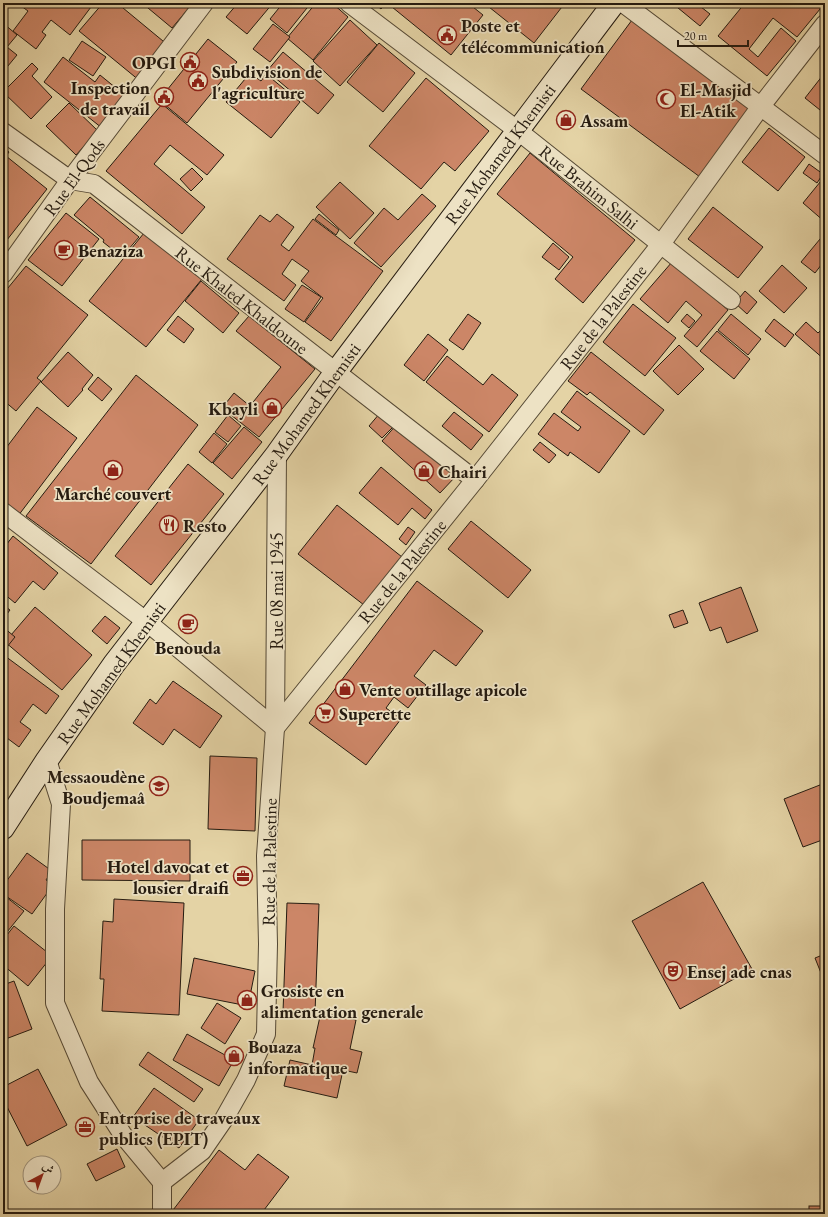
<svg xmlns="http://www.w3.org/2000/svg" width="828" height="1217" font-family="'EB Garamond',Amiri,serif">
	<rect width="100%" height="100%" fill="#e4d3a5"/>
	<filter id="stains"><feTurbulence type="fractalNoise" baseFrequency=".005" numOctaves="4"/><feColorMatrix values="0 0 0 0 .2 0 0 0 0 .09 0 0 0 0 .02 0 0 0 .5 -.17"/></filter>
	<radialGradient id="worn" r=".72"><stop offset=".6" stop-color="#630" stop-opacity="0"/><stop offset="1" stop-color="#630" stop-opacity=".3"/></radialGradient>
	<g fill="#cc8667" stroke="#251b10">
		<polygon points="17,3 94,3 70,35 51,20 42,32 46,35 36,49 13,31 28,11"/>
		<polygon points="103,3 117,3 169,46 140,81 79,31"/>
		<polygon points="142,3 193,3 172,28"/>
		<polygon points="238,3 237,3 273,3 247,34 226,17"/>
		<polygon points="283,3 311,3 287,33 270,19"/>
		<polygon points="316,3 332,3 348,17 313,60 287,38"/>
		<polygon points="374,3 386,3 381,9"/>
		<polygon points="395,3 468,3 483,15 451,55 392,7"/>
		<polygon points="484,3 565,3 534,43"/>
		<polygon points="672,3 696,3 710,14 700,26"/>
		<polygon points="745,3 825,3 797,37 773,18 749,49 758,57 781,28 796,41 767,76 718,36"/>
		<polygon points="350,20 377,45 340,86 313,61"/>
		<polygon points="632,20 751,108 700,177 581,89"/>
		<polygon points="3,23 17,35 7,47 17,55 3,72"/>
		<polygon points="273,24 290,37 270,62 253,49"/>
		<polygon points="208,39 237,62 187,123 159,100"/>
		<polygon points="82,41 106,57 93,76 69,60"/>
		<polygon points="379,43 415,73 383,112 347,82"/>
		<polygon points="283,52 334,95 318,114 267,71"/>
		<polygon points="63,57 95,82 100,75 127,97 102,128 44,82"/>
		<polygon points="32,63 38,69 32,76 52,97 31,119 3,92"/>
		<polygon points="250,73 261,81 266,74 300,102 271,138 226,102"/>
		<polygon points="823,75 825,77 825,114 805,98"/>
		<polygon points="426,78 489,131 455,171 444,162 421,189 369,146"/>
		<polygon points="69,103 98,131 76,155 46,126"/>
		<polygon points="162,104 224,155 207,175 170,145 154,164 205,207 182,234 106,171"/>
		<polygon points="769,128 805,157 778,191 742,162"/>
		<polygon points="3,148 9,152 6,156 47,189 3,245"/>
		<polygon points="530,153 635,240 583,303 555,279 573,257 497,194"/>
		<polygon points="809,164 823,174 817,183 803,173"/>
		<polygon points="192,168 203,179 191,191 180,179"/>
		<polygon points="825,176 825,222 803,203"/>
		<polygon points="340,182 374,213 350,239 316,207"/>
		<polygon points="422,194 436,206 381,267 354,243 384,208 398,220"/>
		<polygon points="90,197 139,237 122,257 103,242 104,240 74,215"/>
		<polygon points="713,207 763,247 738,278 688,239"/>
		<polygon points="66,213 99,239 62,286 28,260"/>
		<polygon points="277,214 294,227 281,245 289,251 313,219 383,271 331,341 305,322 323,298 301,281 309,271 292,259 282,274 296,285 284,301 227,259 260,215 270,222"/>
		<polygon points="319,214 339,230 336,235 315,219"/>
		<polygon points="144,233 202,279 146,347 89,301"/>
		<polygon points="825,233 825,260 815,273 801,262"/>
		<polygon points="553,243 569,257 559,270 542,257"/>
		<polygon points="672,262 728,310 697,347 684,336 702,315 686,301 668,323 640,299"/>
		<polygon points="782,265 807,288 784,313 759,291"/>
		<polygon points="26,266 88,315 37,378 41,381 16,411 3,400 3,294"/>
		<polygon points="201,281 239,313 223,333 185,301"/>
		<polygon points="302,285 321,297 304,322 285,309"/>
		<polygon points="745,291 757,302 747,314 735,303"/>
		<polygon points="633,304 676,338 645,376 603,342"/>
		<polygon points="468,314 481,323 463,350 449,340"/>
		<polygon points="687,314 695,321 689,328 681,321"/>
		<polygon points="731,314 761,339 748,355 718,330"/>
		<polygon points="178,316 194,329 184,343 167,330"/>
		<polygon points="249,316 315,369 259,437 222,408 234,393 250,406 281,367 236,331"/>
		<polygon points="774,319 794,335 785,347 765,331"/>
		<polygon points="806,322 818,333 825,326 825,360 795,334"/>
		<polygon points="717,331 750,359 734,379 700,351"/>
		<polygon points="428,334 448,350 424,381 404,365"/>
		<polygon points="679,345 704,369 678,395 653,371"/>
		<polygon points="68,352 93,375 82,389 83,390 68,407 41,382"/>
		<polygon points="591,352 664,410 644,435 590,392 587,395 568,381"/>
		<polygon points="447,356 483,385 492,374 518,395 489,432 426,382"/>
		<polygon points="136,375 198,425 91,564 26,516"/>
		<polygon points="98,377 112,389 102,401 88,389"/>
		<polygon points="577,391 630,431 599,473 570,452 568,456 538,434 554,413 578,431 581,427 561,412"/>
		<polygon points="37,407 77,438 18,516 3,505 3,452"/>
		<polygon points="454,412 483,435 471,450 442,426"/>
		<polygon points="380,413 394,426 382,438 369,426"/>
		<polygon points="228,415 241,426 228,442 215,432"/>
		<polygon points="398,423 456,476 440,493 382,441"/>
		<polygon points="244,427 262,442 232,479 213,463"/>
		<polygon points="214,433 227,444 212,463 199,452"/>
		<polygon points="540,442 556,455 549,463 533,450"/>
		<polygon points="188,464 224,494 151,585 115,556"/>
		<polygon points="381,467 432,510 425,519 412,508 398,525 359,493"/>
		<polygon points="337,505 402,557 364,605 298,554"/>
		<polygon points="471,521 531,570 508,598 448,549"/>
		<polygon points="408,527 415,532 406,545 399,539"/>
		<polygon points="13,536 58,573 44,590 33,581 15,603 3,593 3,549"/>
		<polygon points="417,581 483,631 456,666 434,650 414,676 426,685 408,708 394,697 386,708 401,719 366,765 309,723"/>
		<polygon points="741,587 758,631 727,643 721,627 710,631 699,603"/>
		<polygon points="3,605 10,610 3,619"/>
		<polygon points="35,607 92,655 62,690 5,642"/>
		<polygon points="683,610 688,623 674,628 669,615"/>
		<polygon points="105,616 120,628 107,644 92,631"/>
		<polygon points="3,627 15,637 3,652"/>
		<polygon points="5,656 59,696 46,714 33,704 20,722 31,730 19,747 3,735 3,659"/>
		<polygon points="173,681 222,716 200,748 174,729 163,745 133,723 150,699 156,704"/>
		<polygon points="210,756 257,758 255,831 208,829"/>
		<polygon points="825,783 825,839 803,847 784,799"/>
		<polygon points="82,840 190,840 190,881 82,880"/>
		<polygon points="27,853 52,871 46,880 53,885 32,914 3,894 3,886"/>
		<polygon points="703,882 752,969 680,1009 632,921"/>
		<polygon points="6,897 24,911 3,937 3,900"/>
		<polygon points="114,899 184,903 179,1015 102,1011 104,979 100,979 103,921 113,922"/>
		<polygon points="287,903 319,904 315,1013 283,1012"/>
		<polygon points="14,926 52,956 28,986 3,965 3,940"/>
		<polygon points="825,954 825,983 815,958"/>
		<polygon points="194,958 255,971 248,1006 187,994"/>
		<polygon points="14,981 32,1029 3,1040 3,985"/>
		<polygon points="217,1003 241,1018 225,1044 201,1028"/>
		<polygon points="321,1012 356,1020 350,1049 362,1052 357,1073 343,1070 337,1098 284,1086 290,1060 312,1065 315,1048 313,1048"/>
		<polygon points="187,1034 234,1060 219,1086 173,1060"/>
		<polygon points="148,1052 203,1089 194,1102 139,1065"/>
		<polygon points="38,1069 67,1125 27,1146 3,1099 3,1087"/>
		<polygon points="154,1088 199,1120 179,1148 133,1117"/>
		<polygon points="117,1149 125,1167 96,1181 87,1164"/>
		<polygon points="219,1150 245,1170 258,1154 289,1177 261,1214 170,1214"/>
		<rect x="809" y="1206" width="16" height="8"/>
	</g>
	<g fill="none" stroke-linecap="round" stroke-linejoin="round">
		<g stroke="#554935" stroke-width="20">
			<g id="street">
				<polyline points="349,3 517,130 731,300"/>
				<polyline points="623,3 825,155"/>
				<polyline points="3,132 70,180 94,184 475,480"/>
				<polyline points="3,274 70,180 204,3"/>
				<polyline points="3,512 147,622 275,728"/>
				<polyline points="275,728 475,480 661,244 761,106 825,24"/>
				<polyline points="47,760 61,804 55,909 55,1003 89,1082 123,1135 162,1182 162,1214"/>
				<polyline points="162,1182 202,1151 224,1119 246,1080 266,1034 268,944 266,856 275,728 277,454"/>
			</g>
		</g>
		<g stroke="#251b10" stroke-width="24">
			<polyline id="secondary" points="3,828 47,760 114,664 277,454 335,373 614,3"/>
		</g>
		<use href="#street" stroke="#ede2c4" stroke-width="18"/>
		<use href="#secondary" stroke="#ede2c4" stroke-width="22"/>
	</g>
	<defs>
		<g id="civic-ring" transform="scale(1)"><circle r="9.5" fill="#ede2c4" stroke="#8f2418" stroke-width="1.5"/><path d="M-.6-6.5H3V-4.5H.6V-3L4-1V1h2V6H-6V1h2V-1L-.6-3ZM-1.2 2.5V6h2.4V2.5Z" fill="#8f2418"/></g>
		<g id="mosque-ring" transform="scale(1)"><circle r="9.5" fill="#ede2c4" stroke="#8f2418" stroke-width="1.5"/><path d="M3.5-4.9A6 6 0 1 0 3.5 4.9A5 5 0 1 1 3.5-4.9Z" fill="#8f2418"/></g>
		<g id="shop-ring" transform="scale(1)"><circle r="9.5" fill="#ede2c4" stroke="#8f2418" stroke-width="1.5"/><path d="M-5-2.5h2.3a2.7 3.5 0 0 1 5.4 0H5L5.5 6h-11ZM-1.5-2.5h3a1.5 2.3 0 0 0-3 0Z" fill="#8f2418"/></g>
		<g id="cafe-ring" transform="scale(1)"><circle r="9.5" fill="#ede2c4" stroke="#8f2418" stroke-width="1.5"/><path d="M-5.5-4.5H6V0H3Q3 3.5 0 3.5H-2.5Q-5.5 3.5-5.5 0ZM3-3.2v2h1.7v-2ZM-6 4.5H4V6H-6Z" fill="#8f2418"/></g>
		<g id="restaurant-ring" transform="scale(1)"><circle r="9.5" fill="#ede2c4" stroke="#8f2418" stroke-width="1.5"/><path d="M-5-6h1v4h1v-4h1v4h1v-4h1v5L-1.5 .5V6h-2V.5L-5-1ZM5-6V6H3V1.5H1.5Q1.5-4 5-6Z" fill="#8f2418"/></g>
		<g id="supermarket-ring" transform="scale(1)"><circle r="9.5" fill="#ede2c4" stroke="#8f2418" stroke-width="1.5"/><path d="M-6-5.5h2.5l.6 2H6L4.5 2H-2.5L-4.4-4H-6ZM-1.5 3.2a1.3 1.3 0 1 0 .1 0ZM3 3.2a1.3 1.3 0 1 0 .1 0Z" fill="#8f2418"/></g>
		<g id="school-ring" transform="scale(1)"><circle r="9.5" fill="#ede2c4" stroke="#8f2418" stroke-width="1.5"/><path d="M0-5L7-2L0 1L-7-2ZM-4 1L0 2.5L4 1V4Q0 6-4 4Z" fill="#8f2418"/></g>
		<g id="office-ring" transform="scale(1)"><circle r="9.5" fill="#ede2c4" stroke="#8f2418" stroke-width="1.5"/><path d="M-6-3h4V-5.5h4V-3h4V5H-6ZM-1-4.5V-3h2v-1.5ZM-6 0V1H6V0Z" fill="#8f2418"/></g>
		<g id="theatre-ring" transform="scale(1)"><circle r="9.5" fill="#ede2c4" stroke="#8f2418" stroke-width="1.5"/><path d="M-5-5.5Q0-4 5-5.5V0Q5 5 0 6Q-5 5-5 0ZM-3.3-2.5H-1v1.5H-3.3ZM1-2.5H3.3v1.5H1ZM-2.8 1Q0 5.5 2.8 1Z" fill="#8f2418"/></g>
	</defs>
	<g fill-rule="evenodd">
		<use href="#civic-ring" x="447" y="35"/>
		<use href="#civic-ring" x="190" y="62"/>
		<use href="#civic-ring" x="198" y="81"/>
		<use href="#civic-ring" x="164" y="97"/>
		<use href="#mosque-ring" x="666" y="99"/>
		<use href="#shop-ring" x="566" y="120"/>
		<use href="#cafe-ring" x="64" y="250"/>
		<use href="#shop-ring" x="272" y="408"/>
		<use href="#shop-ring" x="113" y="470"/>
		<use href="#shop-ring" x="424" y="471"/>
		<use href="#restaurant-ring" x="169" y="525"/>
		<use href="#cafe-ring" x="188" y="624"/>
		<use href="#shop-ring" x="345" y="689"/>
		<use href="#supermarket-ring" x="325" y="713"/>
		<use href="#school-ring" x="159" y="786"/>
		<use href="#office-ring" x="243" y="876"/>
		<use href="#theatre-ring" x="673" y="971"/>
		<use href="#shop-ring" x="247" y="1000"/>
		<use href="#shop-ring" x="234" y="1056"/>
		<use href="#office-ring" x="85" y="1127"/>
	</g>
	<g text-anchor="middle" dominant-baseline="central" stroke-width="3.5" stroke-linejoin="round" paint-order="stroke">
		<g font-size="18" font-weight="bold" fill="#251b10" stroke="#ede2c4" text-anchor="start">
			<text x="461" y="25">Poste et<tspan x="461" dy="21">télécommunication</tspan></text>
			<text x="176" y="62" text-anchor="end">OPGI</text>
			<text x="212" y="71">Subdivision de<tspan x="212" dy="21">l'agriculture</tspan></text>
			<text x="150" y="87" text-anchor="end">Inspection<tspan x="150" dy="21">de travail</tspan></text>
			<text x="680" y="89">El-Masjid<tspan x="680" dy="21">El-Atik</tspan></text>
			<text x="580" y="120">Assam</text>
			<text x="78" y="250">Benaziza</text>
			<text x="258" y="408" text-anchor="end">Kbayli</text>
			<text x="438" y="471">Chairi</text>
			<text x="113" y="493" text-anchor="middle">Marché couvert</text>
			<text x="183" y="525">Resto</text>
			<text x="188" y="647" text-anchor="middle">Benouda</text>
			<text x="359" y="689">Vente outillage apicole</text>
			<text x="339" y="713">Superette</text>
			<text x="145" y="776" text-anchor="end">Messaoudène<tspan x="145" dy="21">Boudjemaâ</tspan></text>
			<text x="229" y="866" text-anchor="end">Hotel davocat et<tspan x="229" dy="21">lousier draifi</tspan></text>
			<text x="687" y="971">Ensej ade cnas</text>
			<text x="261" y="990">Grosiste en<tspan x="261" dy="21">alimentation generale</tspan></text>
			<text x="248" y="1046">Bouaza<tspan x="248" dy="21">informatique</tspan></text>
			<text x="99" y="1117">Entrprise de traveaux<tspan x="99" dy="21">publics (EPIT)</tspan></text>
		</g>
		<g font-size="18" fill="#251b10" stroke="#ede2c4">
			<text transform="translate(500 154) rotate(-53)">Rue Mohamed Khemisti</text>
			<text transform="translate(74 177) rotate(-54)">Rue El-Qods</text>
			<text transform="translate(589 187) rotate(39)">Rue Brahim Salhi</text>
			<text transform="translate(242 300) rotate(38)">Rue Khaled Khaldoune</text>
			<text transform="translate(603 317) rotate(-52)">Rue de la Palestine</text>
			<text transform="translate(306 414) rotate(-54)">Rue Mohamed Khemisti</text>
			<text transform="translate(402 571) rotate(-51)">Rue de la Palestine</text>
			<text transform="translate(276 591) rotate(-90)">Rue 08 mai 1945</text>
			<text transform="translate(111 673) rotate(-54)">Rue Mohamed Khemisti</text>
			<text transform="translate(269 862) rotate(-89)">Rue de la Palestine</text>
		</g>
	</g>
	<rect width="828" height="1217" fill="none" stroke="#e4d3a5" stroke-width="16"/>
	<rect x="4" y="4" width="820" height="1209" fill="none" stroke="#251b10" stroke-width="2"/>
	<rect x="8" y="8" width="812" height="1201" fill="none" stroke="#251b10"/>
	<g transform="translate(42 1175) rotate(41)"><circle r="19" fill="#ede2c4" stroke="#9d927c"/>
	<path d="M0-3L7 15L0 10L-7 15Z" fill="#8f2418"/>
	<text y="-6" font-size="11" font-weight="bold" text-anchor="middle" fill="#251b10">ش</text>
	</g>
	<path d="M678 40v6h70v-6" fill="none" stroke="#251b10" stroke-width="2"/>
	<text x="684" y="40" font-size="12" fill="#251b10" stroke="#ede2c4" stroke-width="3" paint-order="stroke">20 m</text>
	<rect width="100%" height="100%" filter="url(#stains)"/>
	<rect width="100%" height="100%" fill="url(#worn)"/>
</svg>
